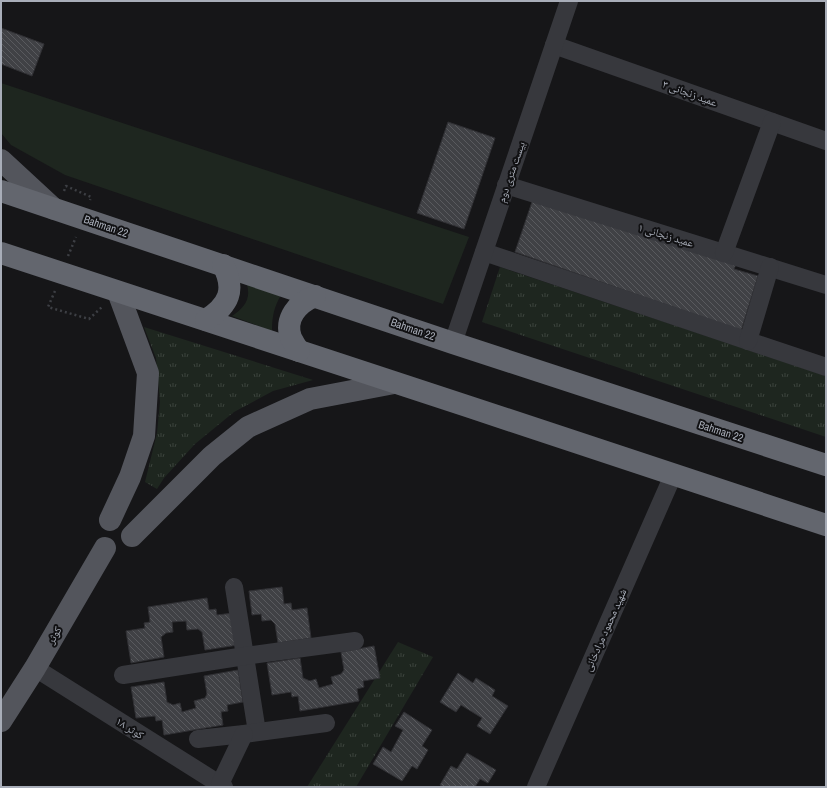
<svg xmlns="http://www.w3.org/2000/svg" width="827" height="788" font-family="'Archivo Narrow','Noto Naskh Arabic',sans-serif">
	<defs>
		<pattern id="park-tufts" width="24" height="20" patternUnits="userSpaceOnUse"><rect width="24" height="20" fill="#1e261f"/><path d="M3 7l-1-3M5 7V3M7 7l1-3M15 17l-1-3M17 17v-4M19 17l1-3" fill="none" stroke="#3c433d"/></pattern>
		<pattern id="building-back-hatch" width="6" height="6" patternUnits="userSpaceOnUse"><rect width="6" height="6" fill="#404145"/><path d="M-1 5l2 2M0 0l6 6M5-1l2 2" fill="none" stroke="#595a5e"/></pattern>
	</defs>
	<rect width="100%" height="100%" fill="#161618"/>
	<g fill="#1e261f">
		<polygon points="1,83 469,237 443,304 65,175 11,145 1,133"/>
		<path d="M246,282L281,295C274,307 272,317 272,331L232,316C245,307 252,298 246,282Z"/>
	</g>
	<g fill="url(#park-tufts)">
		<polygon points="500,267 826,376 826,437 482,322"/>
		<polygon points="144,327 313,380 273,391 234,412 195,444 164,478 157,489 145,482 157,433 160,402 156,358"/>
		<polygon points="398,642 433,657 356,787 307,787"/>
	</g>
	<g fill="url(#building-back-hatch)" stroke="#303034">
		<polygon points="1,28 44,44 32,76 1,64"/>
		<polygon points="448,122 495,138 464,229 417,213"/>
		<polygon points="533,199 737,262 734,269 758,276 741,331 515,252"/>
		<polygon points="282,587 284,604 291,603 292,610 307,608 311,638 278,643 275,624 271,620 262,621 261,614 252,615 249,591"/>
		<polygon points="207,598 209,610 216,609 217,615 233,613 238,645 205,650 202,632 198,629 187,630 186,621 172,622 173,632 166,633 161,637 164,657 131,663 126,631 145,628 144,623 150,622 148,607"/>
		<polygon points="374,646 380,678 363,681 364,687 357,689 359,701 300,711 298,696 292,697 291,692 272,695 267,663 300,658 303,678 310,681 316,679 319,688 333,684 331,677 341,674 344,670 341,652"/>
		<polygon points="238,670 243,702 227,705 228,711 221,712 223,725 164,735 162,720 156,721 155,716 136,718 131,687 164,682 167,702 173,705 180,703 182,712 196,708 194,701 205,698 207,694 204,676"/>
		<polygon points="458,673 473,683 476,678 495,690 492,696 508,706 490,734 477,726 482,718 461,705 456,712 440,702"/>
		<polygon points="404,712 432,730 422,746 428,750 417,769 412,766 402,781 373,764 383,747 391,752 403,730 395,726"/>
		<polygon points="467,753 496,770 488,783 480,779 475,787 443,787 440,785 451,766 457,769"/>
	</g>
	<g fill="none" stroke-linecap="round" stroke-linejoin="round">
		<g stroke="#3d3f44" stroke-width="2.5" stroke-dasharray="2 3" stroke-linecap="butt">
			<polyline points="64,191 66,186 91,197 90,200"/>
			<polyline points="68,256 76,237"/>
			<polyline points="55,291 48,307 89,319 102,307"/>
		</g>
		<g stroke="#37383d" stroke-width="18">
			<polyline points="554,45 826,141"/>
			<polyline points="506,185 826,285"/>
			<polyline points="484,252 826,367"/>
			<polyline points="724,253 772,122"/>
			<polyline points="748,341 770,267"/>
			<polyline points="453,343 569,1"/>
			<polyline points="234,587 257,732"/>
			<polyline points="35,668 224,787"/>
			<polyline points="123,675 245,656 355,641"/>
			<polyline points="198,739 244,734 326,723"/>
			<polyline points="220,784 244,734"/>
			<polyline points="536,787 674,473"/>
		</g>
		<g stroke="#53555c" stroke-width="22">
			<polyline points="1,160 54,209"/>
			<polyline points="110,520 130,477 144,436 148,373 118,292"/>
			<polyline points="132,536 212,456 248,427 310,399 394,383"/>
			<polyline points="1,721 35,668 105,548"/>
		</g>
		<g stroke="#63666e" stroke-width="22">
			<polyline points="1,191 453,343 826,465"/>
			<path d="M1,253C275,345 552,432 826,525"/>
			<path d="M206,320C229,305 236,290 223,265"/>
			<path d="M299,351C296,347 293,342 291,338C284,318 298,303 315,296"/>
		</g>
	</g>
	<g text-anchor="middle" dominant-baseline="central" stroke-width="4" stroke-linejoin="round" paint-order="stroke">
		<g font-size="11" fill="#a8adb8" stroke="#111113">
			<text transform="translate(690 93) rotate(20)">عمید زنجانی ۳</text>
			<text transform="translate(511 172) rotate(-71)">بیست متری دوم</text>
			<text transform="translate(106 226) rotate(19)">Bahman 22</text>
			<text transform="translate(666 235) rotate(17)">عمید زنجانی ۱</text>
			<text transform="translate(413 329) rotate(19)">Bahman 22</text>
			<text transform="translate(721 431) rotate(18)">Bahman 22</text>
			<text transform="translate(605 630) rotate(-66)">شهید محمود مرادخانی</text>
			<text transform="translate(54 635) rotate(-60)">کوثر</text>
			<text transform="translate(130 728) rotate(32)">کوثر ۱۸</text>
		</g>
	</g>
	<rect width="827" height="788" fill="none" stroke="#a8adb8" stroke-width="4"/>
</svg>
